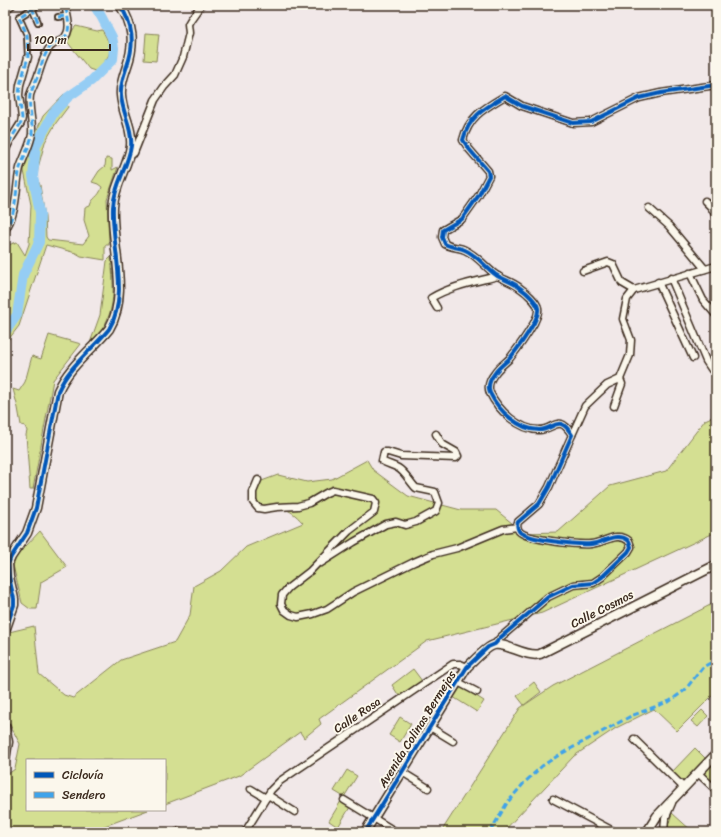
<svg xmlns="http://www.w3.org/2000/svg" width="721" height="837" font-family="Sriracha,sans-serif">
	<rect width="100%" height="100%" fill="#f1e8e8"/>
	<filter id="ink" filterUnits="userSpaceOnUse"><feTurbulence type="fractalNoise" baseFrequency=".025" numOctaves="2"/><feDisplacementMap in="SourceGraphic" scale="8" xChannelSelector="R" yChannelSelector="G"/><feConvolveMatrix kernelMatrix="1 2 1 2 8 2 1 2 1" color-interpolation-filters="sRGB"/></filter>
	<g filter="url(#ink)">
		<g fill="#d4df92" stroke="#888458">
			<path d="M76,26L97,31L102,30C115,51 111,56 95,71L89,69L65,39Z"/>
			<polygon points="146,33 159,34 156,61 144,60"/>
			<path d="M64,94L68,107L56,123L45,142L38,168L37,178L40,185L45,217L46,237L48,240L83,244L89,236L84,220L85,208L90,206C92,197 99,198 102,187L98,184L92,182L99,171L105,166L106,158L112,159V170L118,167L107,199L109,245H105V260L81,256L76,253L46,245L19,326L5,344V246L17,242L25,255L29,244L31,205L24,171L27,152L43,116Z"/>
			<path d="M111,257C113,283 117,304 103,328C100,334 94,338 90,343L100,315L107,261Z"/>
			<polygon points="49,335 81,344 53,380 33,489 30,489 26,435 27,431 25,426 21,425 18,408 13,389 19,391 25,382 32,356 41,359"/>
			<path d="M716,415V530L712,534L542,613L427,641L319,719L321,724L304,738L300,732L239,776L165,804V760H27V810H148L102,827L98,832H5V776L15,769L20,744L8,721L5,706V674L9,632L34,626L39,674L64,695L73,698L121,660L175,642L190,615L194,586L221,571L246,547L303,523C287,505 281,508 259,510L250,496L259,482L278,475L307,482L332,479L367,460L373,470L408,496L461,510H496L524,533L558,532L610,486L666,471L705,420Z"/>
			<polygon points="40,531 67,567 41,582 37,609 30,609 22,603 12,561"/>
			<polygon points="716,602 716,692 677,731 654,709 616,728 574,756 503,832 441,832 520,708 553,686"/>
			<polygon points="413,669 422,681 399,696 392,685"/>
			<polygon points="534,682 541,692 524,705 517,696"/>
			<polygon points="459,687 462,687 484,701 477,712 453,697"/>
			<polygon points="702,710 708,716 698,727 691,721"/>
			<polygon points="400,717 411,724 400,742 389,735"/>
			<polygon points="695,748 707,760 684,784 672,772"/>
			<polygon points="716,761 716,783 715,784 704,773"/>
			<polygon points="347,770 357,776 344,797 334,791"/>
			<polygon points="341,801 350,807 338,827 329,821"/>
			<polygon points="672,813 693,832 667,832 668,826"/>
		</g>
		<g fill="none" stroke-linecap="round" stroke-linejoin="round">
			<polyline stroke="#95cdf4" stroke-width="10" points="5,332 17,315 23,275 39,242 40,213 33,176 36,145 54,112 68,97 91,81 113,59 114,48 112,37 101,16 94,5"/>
			<g stroke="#3b2a1e" stroke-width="8">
				<g id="pedestrian">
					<polyline points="32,8 38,22"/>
					<polyline points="58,17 67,16"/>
					<polyline points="28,57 27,35 19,17 38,5"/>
				</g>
			</g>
			<g stroke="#3b2a1e" stroke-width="9">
				<g id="minor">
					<polyline points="5,10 12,5"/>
					<polyline points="5,151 12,137 21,123 22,118 19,95 20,85 28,57"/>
					<polyline points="129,155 134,153 155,100 164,87 175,75 183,57 189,33 188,24 191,19 201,5"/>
					<polyline points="705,201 711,207 716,216"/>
					<polyline points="649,208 669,226 705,269"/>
					<path d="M5,230C18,212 15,189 20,168C23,159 31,143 32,134C33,121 28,108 30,95C32,89 35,83 37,78C41,67 43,56 50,47C54,43 59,42 63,39C73,31 67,15 65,5"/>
					<polyline points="583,271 608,262 613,264 622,283 634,290"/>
					<polyline points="690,273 703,300 716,315"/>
					<polyline points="671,278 706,361 712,370"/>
					<polyline points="658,282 693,358"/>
					<path d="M437,308L431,298C451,286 475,282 498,276"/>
					<polyline points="614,406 622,384 620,379"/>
					<polyline points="572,435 585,406 607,385 620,379 630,355 631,340 623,319 627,299 634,290 716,266"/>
					<polyline points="258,480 253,492 253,502 258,508 264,509 277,507 298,506 309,503 326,493 333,490 373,499 376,503 374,512 349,531 310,571 288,588 282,595 281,604 284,610 291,615 298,617 313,614 327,609 353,592 414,562 433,554 457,548 503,529 517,527"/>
					<path d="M321,563L354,542L386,524L396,522L405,525L416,522L436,511L439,503L435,492L416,488C410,482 405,472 398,468C393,465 387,464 382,461L384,452H388L401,456L456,458L458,456L456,452L442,444L436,434"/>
					<path d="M495,644L501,637L548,597L573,585L593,583L602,577L628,552L631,547L629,541C617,531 604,543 591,544C579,545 526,540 519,531C517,528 517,524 518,522L539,504L549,487L572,435C559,413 554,430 539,430C519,430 498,410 490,393C487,386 491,378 495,373C499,367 505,363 510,358C519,347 527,335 534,323C536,318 539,314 538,308C537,302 526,292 520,288C513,282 504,280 496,275C485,267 478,256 465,250C459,247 452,248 445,244L442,237L443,230L462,219L479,195L489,176L488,171L469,149L463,140C469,116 485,108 505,96L522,106L573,123L591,122L639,98L661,93L716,85"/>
					<polyline points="458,682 477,692"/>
					<polyline points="430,727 453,741"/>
					<polyline points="634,739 684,788"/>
					<polyline points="402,772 428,788"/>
					<polyline points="698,773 716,790"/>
					<polyline points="251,789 266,798"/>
					<polyline points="268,795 295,812"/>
					<polyline points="553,799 615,832"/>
					<polyline points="344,800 393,830"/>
					<polyline points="178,832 179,831 181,832"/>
					<polyline points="245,832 271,790 280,781 453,664 460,664 467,667"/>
					<polyline points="664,832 665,819 672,803"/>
				</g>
			</g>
			<g stroke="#3b2a1e" stroke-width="11">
				<g id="tertiary">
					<path d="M5,631L14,605V599L9,577L8,564L11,557L27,533L36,508L58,391C70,365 91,351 109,329C130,294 111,246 113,207C114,185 128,167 131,146C133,128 122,113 121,95C120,85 124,75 127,66C135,43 133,25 120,5"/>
					<polyline points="5,726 8,742 5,759"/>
					<path d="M365,832L467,667C474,661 486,647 494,645C506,642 526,658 540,654L716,565"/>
					<polyline points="647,832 657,816 716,754"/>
				</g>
			</g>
			<use href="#pedestrian" stroke="#fbf7ec" stroke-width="4.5"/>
			<use href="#minor" stroke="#fbf7ec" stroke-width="6"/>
			<use href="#tertiary" stroke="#fbf7ec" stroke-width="8"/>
			<g stroke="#3fa3ea" stroke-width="3" stroke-dasharray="6 3" stroke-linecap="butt">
				<polyline points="32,8 38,22"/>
				<polyline points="58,17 67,16"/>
				<polyline points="5,151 12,137 21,123 22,118 19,95 20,85 28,57 27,35 19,17 38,5"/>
				<path d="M5,230C18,212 15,189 20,168C23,159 31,143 32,134C33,121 28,108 30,95C32,89 35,83 37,78C41,67 43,56 50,47C54,43 59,42 63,39C73,31 67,15 65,5"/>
				<polyline points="490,832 507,803 524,783 542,766 559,755 631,716 670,701 685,690 703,667 716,660"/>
			</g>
			<g stroke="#fbf7ec" stroke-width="6">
				<g id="cycleway">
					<path d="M5,631L14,605V599L9,577L8,564L11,557L27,533L36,508L58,391C70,365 91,351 109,329C130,294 111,246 113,207C114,185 128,167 131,146C133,128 122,113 121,95C120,85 124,75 127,66C135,43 133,25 120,5"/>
					<path d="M365,832L467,667L488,647L495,644L501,637L548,597L573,585L593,583L602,577L628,552L631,547L629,541C617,531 604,543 591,544C579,545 526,540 519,531C517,528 517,524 518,522L539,504L549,487L572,435C559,413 554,430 539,430C519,430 498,410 490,393C487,386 491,378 495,373C499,367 505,363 510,358C519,347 527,335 534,323C536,318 539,314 538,308C537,302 526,292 520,288C513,282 504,280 496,275C485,267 478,256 465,250C459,247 452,248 445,244L442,237L443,230L462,219L479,195L489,176L488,171L469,149L463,140C469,116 485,108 505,96L522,106L573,123L591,122L639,98L661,93L716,85"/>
				</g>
			</g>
			<use href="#cycleway" stroke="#0057b8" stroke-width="4"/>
		</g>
	</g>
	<g text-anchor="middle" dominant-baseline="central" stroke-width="4" stroke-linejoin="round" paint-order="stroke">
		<g font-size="12" fill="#3b2a1e" stroke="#fbf7ec">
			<text transform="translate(602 609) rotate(-27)">Calle Cosmos</text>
			<text transform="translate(357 715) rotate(-34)">Calle Rosa</text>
			<text transform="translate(417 729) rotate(-58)">Avenida Colinas Bermejas</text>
		</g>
	</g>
	<rect width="721" height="837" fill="none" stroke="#fbf7ec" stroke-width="20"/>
	<rect x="10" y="10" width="701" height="817" fill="none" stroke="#3b2a1e" stroke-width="1.5" filter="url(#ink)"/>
	<rect x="26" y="759" width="140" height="52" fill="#fbf7ec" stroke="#aea59a"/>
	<rect x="34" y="772" width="20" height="6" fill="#0057b8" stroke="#aea59a"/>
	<text x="62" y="779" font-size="12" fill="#3b2a1e">Ciclovía</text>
	<rect x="34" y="792" width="20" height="6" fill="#3fa3ea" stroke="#aea59a"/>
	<text x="62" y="799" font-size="12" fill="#3b2a1e">Sendero</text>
	<path d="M28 44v6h82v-6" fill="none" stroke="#3b2a1e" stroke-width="2"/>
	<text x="34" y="44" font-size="12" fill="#3b2a1e" stroke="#fbf7ec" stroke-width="3" paint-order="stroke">100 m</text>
</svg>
